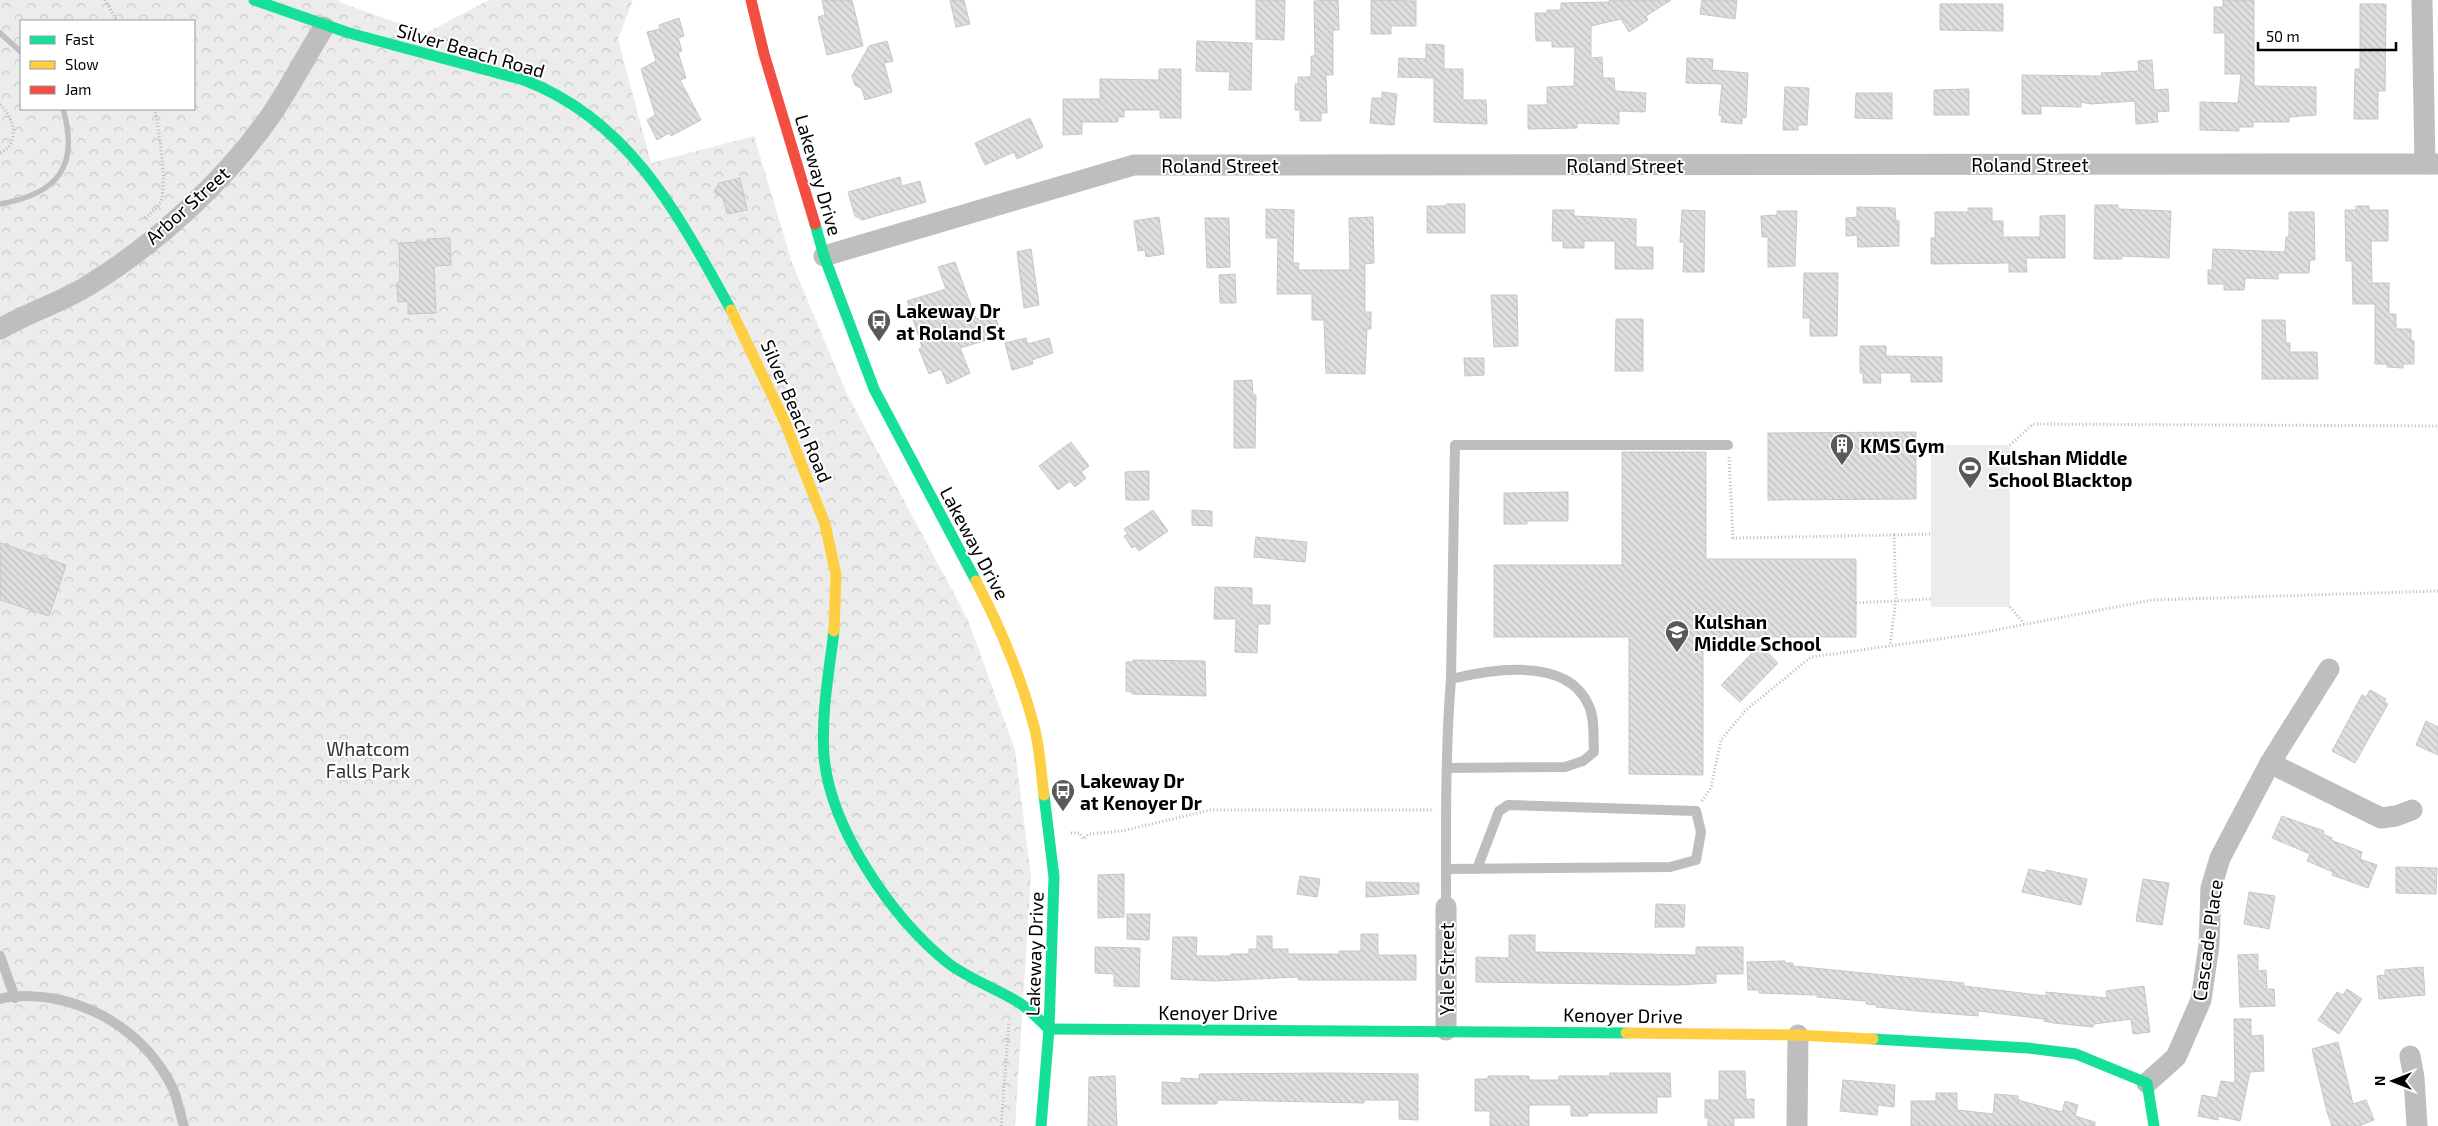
<svg xmlns="http://www.w3.org/2000/svg" width="2438" height="1126" font-family="'Exo 2',sans-serif">
	<defs>
		<pattern id="forest-crowns" width="20" height="18" patternUnits="userSpaceOnUse" patternTransform="scale(1.25)"><rect width="20" height="18" fill="#ececec"/><path d="M2 6a3 3 0 1 1 6 0M12 15a3 3 0 1 1 6 0" fill="none" stroke="#c9c9c9"/></pattern>
		<pattern id="building-back-hatch" width="6" height="6" patternUnits="userSpaceOnUse" patternTransform="scale(1.25)"><rect width="6" height="6" fill="#dfdfdf"/><path d="M-1 5l2 2M0 0l6 6M5-1l2 2" fill="none" stroke="#bebebe"/></pattern>
	</defs>
	<rect width="100%" height="100%" fill="#fff"/>
	<path fill="url(#forest-crowns)" fill-rule="evenodd" d="M0,0H339V2L426,33L489,0H633L618,39L651,163L754,136L792,263L846,392L968,620L1015,750L1031,877L1015,1126H0ZM21,21H194V109H21Z"/>
	<rect fill="#ececec" x="1931" y="445" width="79" height="162"/>
	<g fill="none" stroke-linecap="round" stroke-linejoin="round">
		<g stroke="#bfbfbf" stroke-width="5.5">
			<polyline points="0,33 21,52"/>
			<path d="M0,204C57,194 80,167 63,109"/>
		</g>
	</g>
	<g fill="url(#building-back-hatch)" stroke="#c7c7c7">
		<polygon points="822,0 852,0 863,46 827,55 818,17 825,15"/>
		<polygon points="950,0 964,0 970,24 956,27"/>
		<polygon points="1256,0 1285,0 1284,40 1256,39"/>
		<polygon points="1338,0 1339,30 1333,30 1333,75 1326,75 1327,113 1321,113 1321,121 1300,121 1300,110 1295,110 1295,84 1298,84 1298,77 1311,77 1311,56 1315,56 1314,1"/>
		<polygon points="1371,0 1416,1 1416,26 1391,26 1391,34 1371,34"/>
		<polygon points="1609,0 1671,0 1646,16 1648,20 1629,32 1621,19 1591,26 1591,58 1602,57 1603,78 1614,78 1615,91 1646,93 1645,112 1619,111 1619,124 1577,123 1577,128 1528,129 1528,105 1547,105 1547,87 1574,86 1575,47 1552,47 1552,41 1536,41 1535,13 1547,13 1547,10 1561,10 1561,3 1610,2"/>
		<polygon points="1702,0 1737,0 1735,19 1700,14"/>
		<polygon points="2223,0 2254,0 2254,86 2316,87 2316,115 2289,117 2289,122 2253,122 2253,127 2239,127 2239,131 2200,130 2200,102 2238,103 2241,74 2225,74 2225,33 2214,33 2214,7 2223,7"/>
		<polygon points="1940,4 2003,4 2003,31 1940,30"/>
		<polygon points="2360,4 2386,4 2385,91 2378,91 2378,119 2354,119 2355,69 2360,69"/>
		<polygon points="679,18 684,36 678,38 682,51 678,52 686,78 680,80 701,120 671,136 669,133 657,140 647,120 654,116 655,114 641,69 656,61 647,32 660,29 659,25"/>
		<polygon points="887,41 893,61 884,63 892,92 865,100 862,89 855,85 852,76 869,46"/>
		<polygon points="1197,41 1252,43 1251,90 1229,90 1230,72 1196,71"/>
		<polygon points="1426,44 1444,45 1444,69 1463,69 1463,100 1486,100 1487,124 1434,122 1434,78 1398,77 1399,58 1426,59"/>
		<polygon points="1687,58 1713,59 1712,70 1748,73 1746,118 1742,117 1742,124 1721,122 1722,116 1719,115 1722,84 1686,83"/>
		<polygon points="2152,60 2154,90 2168,89 2169,111 2157,112 2158,122 2136,124 2135,101 2091,104 2081,102 2081,107 2041,106 2041,114 2022,114 2022,75 2102,76 2101,73 2139,71 2138,61"/>
		<polygon points="1159,69 1181,69 1181,118 1160,118 1160,110 1124,110 1124,117 1118,117 1118,122 1082,122 1082,134 1063,135 1063,99 1100,99 1100,79 1159,80"/>
		<polygon points="1785,87 1809,88 1807,125 1798,125 1798,130 1783,130"/>
		<polygon points="1969,89 1969,115 1934,115 1934,90"/>
		<polygon points="1382,92 1397,94 1394,125 1370,123 1372,98 1382,98"/>
		<polygon points="1856,93 1892,93 1892,119 1855,118"/>
		<polygon points="1030,118 1043,147 1017,159 1014,152 985,165 975,143"/>
		<polygon points="900,177 902,186 920,181 926,202 862,220 855,216 848,192"/>
		<polygon points="740,178 747,210 727,214 723,198 714,192 719,183"/>
		<polygon points="1446,204 1465,204 1465,233 1427,233 1427,206 1446,206"/>
		<polygon points="2095,205 2118,205 2118,209 2171,211 2169,258 2122,256 2122,259 2094,259"/>
		<polygon points="2356,206 2369,206 2369,210 2388,210 2388,241 2371,241 2372,283 2389,283 2389,314 2396,314 2396,329 2411,329 2411,340 2414,341 2414,364 2403,364 2403,368 2387,367 2387,364 2375,364 2375,304 2353,304 2352,261 2346,261 2345,210 2356,210"/>
		<polygon points="1857,207 1895,208 1896,221 1899,221 1899,246 1858,247 1857,235 1846,236 1846,218 1857,217"/>
		<polygon points="1968,208 1992,208 1992,221 2003,221 2003,237 2040,237 2040,216 2065,215 2065,258 2026,258 2027,272 2009,272 2009,263 1931,264 1931,238 1935,238 1935,212 1968,212"/>
		<polygon points="1266,209 1294,210 1293,263 1299,263 1298,270 1350,270 1349,218 1373,217 1374,263 1365,264 1365,312 1371,312 1371,329 1367,329 1365,374 1326,373 1324,320 1312,320 1312,294 1277,294 1278,238 1266,238"/>
		<polygon points="1553,210 1574,210 1574,216 1636,219 1636,247 1653,247 1653,269 1615,269 1615,241 1584,241 1584,248 1563,248 1563,241 1552,241"/>
		<polygon points="1682,210 1705,211 1704,272 1683,272 1684,242 1680,242"/>
		<polygon points="1777,211 1797,211 1795,266 1768,267 1768,237 1762,237 1761,216 1777,215"/>
		<polygon points="2289,212 2314,212 2315,260 2310,260 2309,273 2278,273 2278,279 2245,278 2244,290 2224,290 2224,284 2208,284 2208,270 2212,270 2213,249 2285,252 2286,237 2289,237"/>
		<polygon points="1159,217 1164,254 1146,257 1145,250 1138,251 1134,221"/>
		<polygon points="1205,218 1229,218 1230,267 1207,268"/>
		<polygon points="450,238 451,265 434,266 436,313 408,314 408,301 398,302 397,283 400,282 399,243 427,242 427,239"/>
		<polygon points="1031,249 1039,305 1024,308 1017,252"/>
		<polygon points="955,262 976,319 995,314 1001,336 960,348 970,373 947,384 941,369 929,374 919,349 922,347 907,301 946,289 938,267"/>
		<polygon points="1804,273 1838,273 1837,336 1810,336 1810,318 1803,318"/>
		<polygon points="1235,274 1236,303 1220,303 1219,275"/>
		<polygon points="1491,295 1517,295 1518,346 1494,347"/>
		<polygon points="1616,319 1643,319 1643,371 1615,371"/>
		<polygon points="2262,320 2285,320 2286,343 2290,343 2290,352 2317,352 2318,379 2262,379"/>
		<polygon points="1026,338 1028,344 1049,338 1053,353 1032,360 1033,364 1012,370 1005,343"/>
		<polygon points="1860,346 1886,346 1886,356 1942,357 1942,382 1911,382 1911,373 1880,373 1881,383 1863,383 1863,373 1860,373"/>
		<polygon points="1464,358 1484,358 1484,375 1465,376"/>
		<polygon points="1252,380 1253,395 1256,395 1255,448 1234,448 1234,381"/>
		<polygon points="1916,432 1916,499 1768,500 1768,433"/>
		<polygon points="1071,442 1089,466 1081,472 1086,478 1075,487 1070,481 1058,490 1039,466"/>
		<polygon points="1622,452 1706,452 1706,559 1856,559 1856,637 1703,637 1703,775 1629,774 1629,637 1494,637 1494,565 1622,565"/>
		<polygon points="1149,471 1149,500 1126,500 1125,472"/>
		<polygon points="1568,492 1568,521 1527,521 1527,524 1504,524 1504,493"/>
		<polygon points="1153,510 1168,531 1139,551 1135,546 1132,548 1124,536 1128,534 1124,529"/>
		<polygon points="1192,510 1212,511 1212,526 1192,525"/>
		<polygon points="1256,537 1307,542 1305,562 1254,557"/>
		<polygon points="0,543 66,565 49,616 0,600"/>
		<polygon points="1215,587 1252,588 1252,605 1270,605 1270,624 1258,624 1257,653 1235,652 1236,619 1214,619"/>
		<polygon points="1760,645 1778,663 1740,702 1721,685"/>
		<polygon points="1133,660 1205,661 1206,696 1132,694 1132,692 1126,691 1126,662 1133,662"/>
		<polygon points="2370,690 2386,699 2384,702 2388,704 2355,763 2332,751 2362,695 2366,697"/>
		<polygon points="2426,721 2438,727 2438,755 2416,745"/>
		<polygon points="2282,816 2324,831 2323,834 2332,838 2331,840 2362,852 2360,859 2377,865 2368,888 2332,875 2333,872 2307,861 2310,854 2272,838"/>
		<polygon points="2396,867 2437,868 2436,894 2396,893"/>
		<polygon points="2029,869 2046,873 2046,870 2087,879 2081,905 2022,892"/>
		<polygon points="1124,874 1124,917 1098,918 1098,875"/>
		<polygon points="1300,876 1320,879 1317,897 1297,894"/>
		<polygon points="2143,879 2169,883 2162,925 2136,921"/>
		<polygon points="1366,882 1419,883 1419,894 1366,897"/>
		<polygon points="2249,892 2275,896 2269,929 2244,924"/>
		<polygon points="1656,904 1685,905 1684,927 1655,927"/>
		<polygon points="1127,914 1150,914 1149,940 1127,939"/>
		<polygon points="1361,934 1378,934 1378,955 1416,955 1416,980 1298,980 1298,977 1215,981 1171,979 1173,937 1197,937 1196,956 1231,956 1231,954 1249,954 1249,949 1257,949 1257,936 1272,936 1272,949 1288,949 1288,954 1339,954 1339,951 1361,951"/>
		<polygon points="1509,935 1535,935 1535,952 1696,955 1696,947 1743,947 1743,974 1716,974 1716,983 1675,985 1476,982 1476,957 1509,958"/>
		<polygon points="1095,947 1140,948 1139,987 1114,986 1114,974 1095,973"/>
		<polygon points="2258,954 2258,971 2266,970 2267,989 2274,989 2275,1006 2240,1007 2238,955"/>
		<polygon points="1785,961 1785,963 1793,963 1793,966 1964,983 1964,986 2046,996 2046,992 2107,998 2106,991 2144,986 2150,1032 2133,1034 2131,1019 2094,1024 2093,1027 2054,1023 2044,1021 2044,1019 1978,1011 1978,1016 1917,1011 1876,1007 1877,1005 1866,1004 1866,1001 1817,997 1817,995 1759,993 1759,990 1748,990 1747,962"/>
		<polygon points="2423,967 2425,995 2379,999 2377,976 2385,975 2385,970"/>
		<polygon points="2347,989 2362,999 2339,1034 2318,1020 2337,992 2343,995"/>
		<polygon points="2234,1019 2251,1019 2251,1036 2263,1035 2264,1071 2250,1072 2240,1121 2218,1116 2218,1120 2198,1116 2202,1095 2217,1098 2221,1081 2235,1083"/>
		<polygon points="2338,1042 2353,1104 2366,1100 2374,1120 2359,1126 2332,1126 2327,1112 2312,1049"/>
		<polygon points="1719,1071 1745,1071 1746,1099 1754,1099 1754,1118 1734,1118 1734,1126 1708,1126 1708,1118 1705,1118 1705,1100 1719,1100"/>
		<polygon points="1330,1073 1418,1074 1418,1120 1399,1119 1399,1100 1364,1100 1364,1103 1217,1100 1217,1104 1162,1104 1162,1082 1181,1083 1181,1078 1199,1079 1199,1074"/>
		<polygon points="1610,1073 1670,1073 1671,1097 1657,1097 1657,1113 1588,1113 1588,1116 1571,1116 1571,1105 1529,1105 1529,1126 1490,1126 1490,1111 1475,1111 1475,1079 1488,1079 1488,1076 1529,1076 1529,1080 1559,1080 1559,1076 1610,1076"/>
		<polygon points="1115,1076 1117,1126 1088,1126 1089,1077"/>
		<polygon points="1843,1080 1895,1085 1894,1107 1878,1105 1877,1115 1840,1111"/>
		<polygon points="1936,1093 1957,1093 1957,1110 1993,1114 1995,1094 2018,1096 2018,1100 2062,1112 2065,1101 2078,1105 2075,1116 2095,1122 2095,1126 1911,1126 1911,1101 1936,1101"/>
	</g>
	<g fill="none" stroke-linecap="round" stroke-linejoin="round">
		<g stroke="#b9b9b9" stroke-width="3" stroke-dasharray="1 2.5" stroke-linecap="butt">
			<polyline points="105,0 117,21"/>
			<path d="M0,105C14,116 21,144 0,153"/>
			<path d="M145,218C152,212 160,207 162,198C166,173 159,134 155,109"/>
			<polyline points="2010,445 2033,424 2438,426"/>
			<polyline points="1729,457 1733,538 1894,535 1896,599 1890,646"/>
			<polyline points="1894,535 1931,534"/>
			<polyline points="1856,603 1931,599"/>
			<polyline points="2010,607 2024,623"/>
			<polyline points="1702,801 1711,788 1721,740 1746,710 1811,657 1975,634 2152,600 2438,591"/>
			<polyline points="1071,833 1080,833 1083,839 1089,834 1122,831 1210,810 1434,810"/>
			<polyline points="1001,1126 1009,1022"/>
		</g>
		<g stroke="#bebebe" stroke-width="10">
			<polyline points="1451,679 1455,445 1728,445"/>
			<polyline points="1446,869 1670,867 1696,860 1701,832 1696,811 1508,805 1499,811 1477,869"/>
			<path d="M1446,907C1446,832 1445,754 1451,679C1493,669 1568,656 1589,706C1595,719 1593,738 1594,752L1583,761L1565,767L1448,768"/>
			<polyline points="0,956 15,998"/>
			<path d="M0,999C18,994 43,996 61,1000C110,1012 151,1043 173,1089C178,1101 180,1114 184,1126"/>
		</g>
		<g stroke="#bebebe" stroke-width="21">
			<polyline points="2422,0 2425,164"/>
			<polyline points="824,256 1134,165 2438,164"/>
			<path d="M0,329C28,312 61,303 89,285C156,244 226,180 271,115C290,87 306,56 324,27"/>
			<polyline points="2270,763 2381,818 2396,816 2412,810"/>
			<polyline points="1446,907 1446,1030"/>
			<polyline points="2410,1056 2414,1078 2417,1126"/>
			<polyline points="2147,1083 2176,1057 2201,1000 2209,945 2211,888 2220,858 2270,763 2329,669"/>
			<polyline points="1797,1126 1798,1035"/>
		</g>
		<g stroke="#16e098" stroke-width="11">
			<path d="M254,0L349,33L524,80C630,120 679,216 731,310"/>
			<polyline points="815,224 824,256 874,389 976,581"/>
			<path d="M834,631C829,672 821,714 824,756C830,828 892,918 948,963C969,979 995,988 1018,1002C1030,1009 1039,1020 1049,1029"/>
			<polyline points="1049,1029 1626,1033"/>
			<polyline points="1873,1039 2028,1048 2076,1054 2147,1083 2154,1126"/>
			<polyline points="1041,1126 1049,1029 1054,877 1044,795"/>
		</g>
		<g stroke="#ffcf43" stroke-width="11">
			<polyline points="731,310 784,420 825,524 836,575 834,631"/>
			<path d="M976,581C1000,627 1022,679 1035,730C1040,751 1041,774 1044,795"/>
			<polyline points="1626,1033 1798,1035 1873,1039"/>
		</g>
		<polyline stroke="#f24e42" stroke-width="11" points="751,0 764,54 815,224"/>
	</g>
	<defs>
		<g id="bus-pin" transform="scale(1.25)"><path d="M0 17L-7.5 6A9.5 9.5 0 1 1 7.5 6Z" fill="#595959" stroke="#fff"/><path d="M-5-6H5V4H4V6H2V4H-2V6H-4V4H-5ZM-3.5-4V0h7V-4ZM-3.5 1.2v1.5H-2V1.2ZM2 1.2v1.5H3.5V1.2Z" fill="#fff"/></g>
		<g id="building-pin" transform="scale(1.25)"><path d="M0 17L-7.5 6A9.5 9.5 0 1 1 7.5 6Z" fill="#595959" stroke="#fff"/><path d="M-4-6H4V6H1V3H-1V6H-4ZM-2.5-4.3h1.7v1.8h-1.7ZM.8-4.3h1.7v1.8H.8ZM-2.5-1h1.7V.8h-1.7ZM.8-1h1.7V.8H.8Z" fill="#fff"/></g>
		<g id="stadium-pin" transform="scale(1.25)"><path d="M0 17L-7.5 6A9.5 9.5 0 1 1 7.5 6Z" fill="#595959" stroke="#fff"/><path d="M0-5a6.5 5 0 1 0 0 10a6.5 5 0 1 0 0-10ZM-3.5-1.8h7v3.6h-7Z" fill="#fff"/></g>
		<g id="school-pin" transform="scale(1.25)"><path d="M0 17L-7.5 6A9.5 9.5 0 1 1 7.5 6Z" fill="#595959" stroke="#fff"/><path d="M0-5L7-2L0 1L-7-2ZM-4 1L0 2.5L4 1V4Q0 6-4 4Z" fill="#fff"/></g>
	</defs>
	<g fill-rule="evenodd">
		<use href="#bus-pin" x="879" y="321"/>
		<use href="#building-pin" x="1842" y="445"/>
		<use href="#stadium-pin" x="1970" y="468"/>
		<use href="#school-pin" x="1677" y="632"/>
		<use href="#bus-pin" x="1063" y="791"/>
	</g>
	<g text-anchor="middle" dominant-baseline="central" stroke-width="4" stroke-linejoin="round" paint-order="stroke">
		<g font-size="19" fill="#000" stroke="#fff">
			<text transform="translate(471 50) rotate(16)">Silver Beach Road</text>
			<text x="2030" y="164">Roland Street</text>
			<text x="1220" y="165">Roland Street</text>
			<text x="1625" y="165">Roland Street</text>
			<text transform="translate(819 175) rotate(74)">Lakeway Drive</text>
			<text transform="translate(187 205) rotate(-42)">Arbor Street</text>
			<text transform="translate(797 411) rotate(67)">Silver Beach Road</text>
			<text transform="translate(975 543) rotate(62)">Lakeway Drive</text>
			<text transform="translate(2207 940) rotate(-82)">Cascade Place</text>
			<text transform="translate(1034 954) rotate(-88)">Lakeway Drive</text>
			<text transform="translate(1446 969) rotate(-90)">Yale Street</text>
			<text x="1218" y="1012">Kenoyer Drive</text>
			<text transform="translate(1623 1015) rotate(1)">Kenoyer Drive</text>
		</g>
		<g font-size="19" font-weight="bold" fill="#000" stroke="#fff" text-anchor="start">
			<text x="896" y="310">Lakeway Dr<tspan x="896" dy="22">at Roland St</tspan></text>
			<text x="1860" y="445">KMS Gym</text>
			<text x="1988" y="457">Kulshan Middle<tspan x="1988" dy="22">School Blacktop</tspan></text>
			<text x="1694" y="621">Kulshan<tspan x="1694" dy="22">Middle School</tspan></text>
			<text x="1080" y="780">Lakeway Dr<tspan x="1080" dy="22">at Kenoyer Dr</tspan></text>
		</g>
		<g font-size="19" fill="#333" stroke="#fff">
			<text x="368" y="748">Whatcom<tspan x="368" dy="22">Falls Park</tspan></text>
		</g>
	</g>
	<rect x="20" y="20" width="175" height="90" fill="#ffffff" stroke="#999999"/>
	<rect x="30" y="36" width="25" height="8" fill="#16e098" stroke="#999999"/>
	<text x="65" y="45" font-size="15" fill="#000000">Fast</text>
	<rect x="30" y="61" width="25" height="8" fill="#ffcf43" stroke="#999999"/>
	<text x="65" y="70" font-size="15" fill="#000000">Slow</text>
	<rect x="30" y="86" width="25" height="8" fill="#f24e42" stroke="#999999"/>
	<text x="65" y="95" font-size="15" fill="#000000">Jam</text>
	<g transform="translate(2393 1081) rotate(270)" stroke="#ffffff" stroke-width="4" paint-order="stroke">
	<path d="M0-4L9 19L0 12L-9 19Z" fill="#000000"/>
	<text y="-8" font-size="14" font-weight="bold" text-anchor="middle" fill="#000000">N</text>
	</g>
	<path d="M2258 42v8h138v-8" fill="none" stroke="#000000" stroke-width="2.5"/>
	<text x="2266" y="42" font-size="15" fill="#000000" stroke="#ffffff" stroke-width="4" paint-order="stroke">50 m</text>
</svg>
